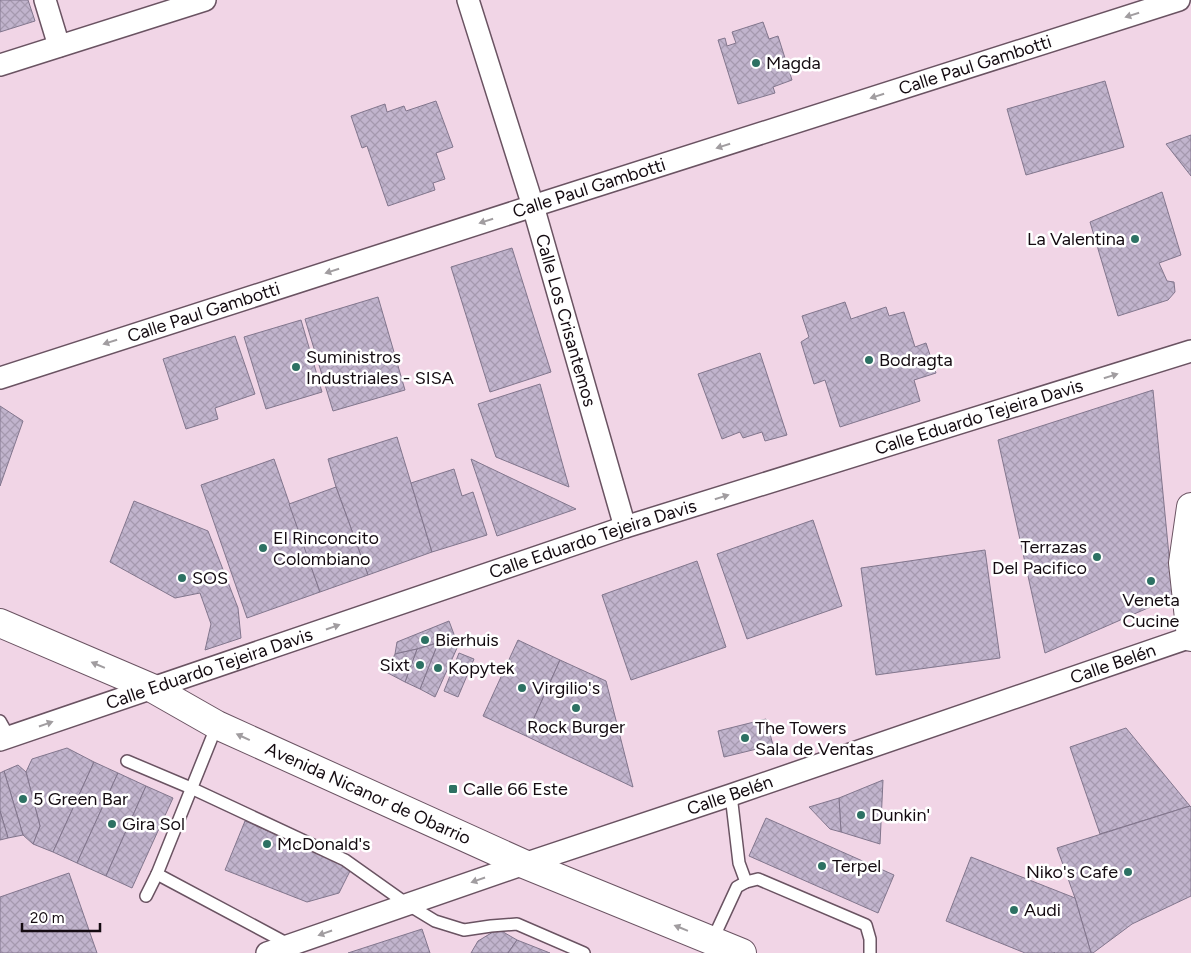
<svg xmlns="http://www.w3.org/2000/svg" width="1191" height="953" font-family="Figtree,sans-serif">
	<defs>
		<pattern id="building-cross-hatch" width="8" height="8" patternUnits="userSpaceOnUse" patternTransform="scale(1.25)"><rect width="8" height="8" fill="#c1b4cd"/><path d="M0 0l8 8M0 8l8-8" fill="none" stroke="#a599af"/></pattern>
	</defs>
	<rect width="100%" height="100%" fill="#f1d5e6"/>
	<g fill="url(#building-cross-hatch)" stroke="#82768d">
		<polygon points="0,0 28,0 35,21 0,32"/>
		<polygon points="763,22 769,39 778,36 792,80 773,87 775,93 738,104 718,40 725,38 727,46 736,43 732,32"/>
		<polygon points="1105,81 1124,147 1026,175 1007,109"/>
		<polygon points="436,101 453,147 436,153 445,179 433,183 435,190 388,206 367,146 362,148 351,116 385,104 387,112 404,106 406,111"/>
		<polygon points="1191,135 1191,176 1166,144"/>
		<polygon points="1162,192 1181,255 1159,263 1167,281 1174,282 1175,292 1168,300 1118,316 1090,222"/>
		<polygon points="512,248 551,372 490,392 451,267"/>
		<polygon points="378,297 405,390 333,411 305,319"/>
		<polygon points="845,302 851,319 886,307 889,316 904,312 915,347 926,343 936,373 914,380 920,401 840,427 825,380 814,384 801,342 809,337 802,316"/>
		<polygon points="301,320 322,392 266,409 244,337"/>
		<polygon points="235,336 255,394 215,408 218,419 186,429 163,359"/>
		<polygon points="760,353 787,435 765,441 762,432 743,438 740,432 722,439 698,374"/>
		<polygon points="540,384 569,487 496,457 478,404"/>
		<polygon points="1153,390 1173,597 1045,653 998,440"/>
		<polygon points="0,406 23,421 0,486"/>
		<polygon points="397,437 432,552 368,575 336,487 328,459"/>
		<polygon points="274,459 320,592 247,618 201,485"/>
		<polygon points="471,459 576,509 497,536"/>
		<polygon points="454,469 462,496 473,492 487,535 432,552 411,483"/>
		<polygon points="336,487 368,575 320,592 289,504"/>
		<polygon points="134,501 208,531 238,608 241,638 205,650 211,624 200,593 175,598 110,562"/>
		<polygon points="813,520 842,606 747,639 717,554"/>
		<polygon points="985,550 1000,658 876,675 861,568"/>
		<polygon points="697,561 726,647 631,680 602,595"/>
		<polygon points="449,621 455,637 417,649 395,654 397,642"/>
		<polygon points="455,637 457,648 435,697 420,689 438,643"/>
		<polygon points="518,640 560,660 526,736 483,716"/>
		<polygon points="438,643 420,689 405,682 417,649"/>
		<polygon points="417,649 405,682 386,672 395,654"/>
		<polygon points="459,653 474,659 458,697 444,691"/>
		<polygon points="560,660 606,681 633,787 526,736"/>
		<polygon points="766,719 773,745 724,757 718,731"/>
		<polygon points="1126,728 1190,806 1100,834 1070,747"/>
		<polygon points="67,748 94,762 53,852 33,844 40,826 26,772 32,759"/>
		<polygon points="94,762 118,773 77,863 53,852"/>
		<polygon points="18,765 26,772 40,826 33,844 23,835 4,771"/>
		<polygon points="4,771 23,835 8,838 0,811 0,773"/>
		<polygon points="118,773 146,786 106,876 77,863"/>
		<polygon points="883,780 880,844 841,832 839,798"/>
		<polygon points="146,786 173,798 132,888 106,876"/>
		<polygon points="839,798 841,832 830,829 809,807"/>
		<polygon points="1190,806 1191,807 1191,896 1132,924 1093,953 1091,953 1075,898 1057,848"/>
		<polygon points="0,811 8,838 0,840"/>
		<polygon points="766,818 894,875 878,913 749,856"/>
		<polygon points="245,821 352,867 339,893 307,902 225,870"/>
		<polygon points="971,857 1075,898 1091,953 1055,953 1054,952 1054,953 1025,953 946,921"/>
		<polygon points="69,873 97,953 0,953 0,897"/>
		<polygon points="422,929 430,953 348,953"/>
		<polygon points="498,929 517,940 508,953 471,953 478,941"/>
		<polygon points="517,940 550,953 508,953"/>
	</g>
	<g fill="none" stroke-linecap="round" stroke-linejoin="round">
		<g stroke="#6a5362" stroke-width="14">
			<g id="lane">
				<polyline points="0,721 9,737"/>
				<polyline points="127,761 191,788 345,860 407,904 435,921 464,930 491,926 517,924 584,953"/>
				<polyline points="731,795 739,863 746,882"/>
				<polyline points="157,874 290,945"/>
				<polyline points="146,896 157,874 217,725"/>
				<polyline points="712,941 737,887 746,882 758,879 866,925 870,939 870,953"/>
			</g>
		</g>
		<g stroke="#6a5362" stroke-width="24">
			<g id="street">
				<polyline points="45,0 59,46"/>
				<path id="s1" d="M468,0L533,206L625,527"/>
				<polyline points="0,65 205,0"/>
				<path id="s2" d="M0,378L533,206L1179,0"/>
				<path id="s3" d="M0,740L625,527L1191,351"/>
				<path id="s4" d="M267,953L524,864L731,795L1191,637"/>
			</g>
		</g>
		<g stroke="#6a5362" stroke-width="30">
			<g id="secondary">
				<path id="s5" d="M0,623L152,688L217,725L524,864L742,953"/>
			</g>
		</g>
		<g stroke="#6a5362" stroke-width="30">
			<polyline id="primary" points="1191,507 1183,563 1191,637"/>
		</g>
		<use href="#lane" stroke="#fff" stroke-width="11"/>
		<use href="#street" stroke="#fff" stroke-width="21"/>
		<use href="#secondary" stroke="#fff" stroke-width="28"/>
		<use href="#primary" stroke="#fff" stroke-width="28"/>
	</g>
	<defs><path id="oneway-solid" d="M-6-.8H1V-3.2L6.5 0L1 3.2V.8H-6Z" transform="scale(1.25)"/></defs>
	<g fill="#a19da0">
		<use href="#oneway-solid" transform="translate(1132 15) rotate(162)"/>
		<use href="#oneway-solid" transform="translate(877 96) rotate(162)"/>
		<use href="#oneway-solid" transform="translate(723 146) rotate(162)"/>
		<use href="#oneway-solid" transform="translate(486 221) rotate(162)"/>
		<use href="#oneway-solid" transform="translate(332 271) rotate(162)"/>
		<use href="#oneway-solid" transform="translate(110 342) rotate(162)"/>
		<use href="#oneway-solid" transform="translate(1111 376) rotate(-17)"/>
		<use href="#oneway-solid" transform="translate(722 497) rotate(-17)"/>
		<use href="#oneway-solid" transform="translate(333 627) rotate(-19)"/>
		<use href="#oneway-solid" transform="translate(98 665) rotate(-157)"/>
		<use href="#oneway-solid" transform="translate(46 724) rotate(-19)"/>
		<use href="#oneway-solid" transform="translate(243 737) rotate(-155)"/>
		<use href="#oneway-solid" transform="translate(478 880) rotate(161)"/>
		<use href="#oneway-solid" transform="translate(681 928) rotate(-158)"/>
		<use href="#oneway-solid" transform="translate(325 933) rotate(161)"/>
	</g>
	<g fill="#2d7163" stroke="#fff" stroke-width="2">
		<circle cx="756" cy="63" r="5"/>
		<circle cx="1135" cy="239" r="5"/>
		<circle cx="869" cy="360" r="5"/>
		<circle cx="296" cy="367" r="5"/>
		<circle cx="263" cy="548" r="5"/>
		<circle cx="1097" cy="557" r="5"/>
		<circle cx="182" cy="578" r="5"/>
		<circle cx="1151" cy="581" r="5"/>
		<circle cx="425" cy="640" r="5"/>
		<circle cx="420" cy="665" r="5"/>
		<circle cx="438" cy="668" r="5"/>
		<circle cx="522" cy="688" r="5"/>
		<circle cx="576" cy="708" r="5"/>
		<circle cx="745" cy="738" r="5"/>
		<rect x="448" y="784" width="10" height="10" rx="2.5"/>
		<circle cx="23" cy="799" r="5"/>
		<circle cx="861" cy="815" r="5"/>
		<circle cx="112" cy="824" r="5"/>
		<circle cx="267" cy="844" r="5"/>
		<circle cx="822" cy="866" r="5"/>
		<circle cx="1128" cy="872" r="5"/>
		<circle cx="1014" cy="910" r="5"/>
	</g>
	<g text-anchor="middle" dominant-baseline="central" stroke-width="5" stroke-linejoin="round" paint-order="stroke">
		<g font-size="18" fill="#140b11" stroke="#fff" text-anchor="start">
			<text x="766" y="63">Magda</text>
			<text x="1125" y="239" text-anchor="end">La Valentina</text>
			<text x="306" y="357">Suministros<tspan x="306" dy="21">Industriales - SISA</tspan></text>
			<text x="879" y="360">Bodragta</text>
			<text x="273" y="538">El Rinconcito<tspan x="273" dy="21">Colombiano</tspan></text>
			<text x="1087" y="547" text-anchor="end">Terrazas<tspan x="1087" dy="21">Del Pacifico</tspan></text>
			<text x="192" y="578">SOS</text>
			<text x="1151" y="600" text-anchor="middle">Veneta<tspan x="1151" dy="21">Cucine</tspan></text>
			<text x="435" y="640">Bierhuis</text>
			<text x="410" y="665" text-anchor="end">Sixt</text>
			<text x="448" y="668">Kopytek</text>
			<text x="532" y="688">Virgilio's</text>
			<text x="576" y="727" text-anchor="middle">Rock Burger</text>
			<text x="755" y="728">The Towers<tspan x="755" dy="21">Sala de Ventas</tspan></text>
			<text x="463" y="789">Calle 66 Este</text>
			<text x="33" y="799">5 Green Bar</text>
			<text x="871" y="815">Dunkin'</text>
			<text x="122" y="824">Gira Sol</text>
			<text x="277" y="844">McDonald's</text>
			<text x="832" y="866">Terpel</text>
			<text x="1118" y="872" text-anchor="end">Niko's Cafe</text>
			<text x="1024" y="910">Audi</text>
		</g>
		<g font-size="18" fill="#140b11" stroke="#fff">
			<text stroke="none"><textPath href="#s2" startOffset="1024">Calle Paul Gambotti</textPath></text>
			<text stroke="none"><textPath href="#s2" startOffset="619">Calle Paul Gambotti</textPath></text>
			<text stroke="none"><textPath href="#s2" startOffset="214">Calle Paul Gambotti</textPath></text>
			<text stroke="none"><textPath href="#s1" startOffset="335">Calle Los Crisantemos</textPath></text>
			<text stroke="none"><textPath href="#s3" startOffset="1031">Calle Eduardo Tejeira Davis</textPath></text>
			<text stroke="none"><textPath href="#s3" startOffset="626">Calle Eduardo Tejeira Davis</textPath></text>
			<text stroke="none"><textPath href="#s4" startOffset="894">Calle Belén</textPath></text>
			<text stroke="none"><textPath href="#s3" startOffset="221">Calle Eduardo Tejeira Davis</textPath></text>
			<text stroke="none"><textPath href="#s5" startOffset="406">Avenida Nicanor de Obarrio</textPath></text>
			<text stroke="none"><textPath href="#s4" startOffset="489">Calle Belén</textPath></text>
		</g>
	</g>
	<path d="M22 923v8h78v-8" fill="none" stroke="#140b11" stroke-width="2.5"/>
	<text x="30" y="923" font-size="15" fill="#140b11" stroke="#ffffff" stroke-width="4" paint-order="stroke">20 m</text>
</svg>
